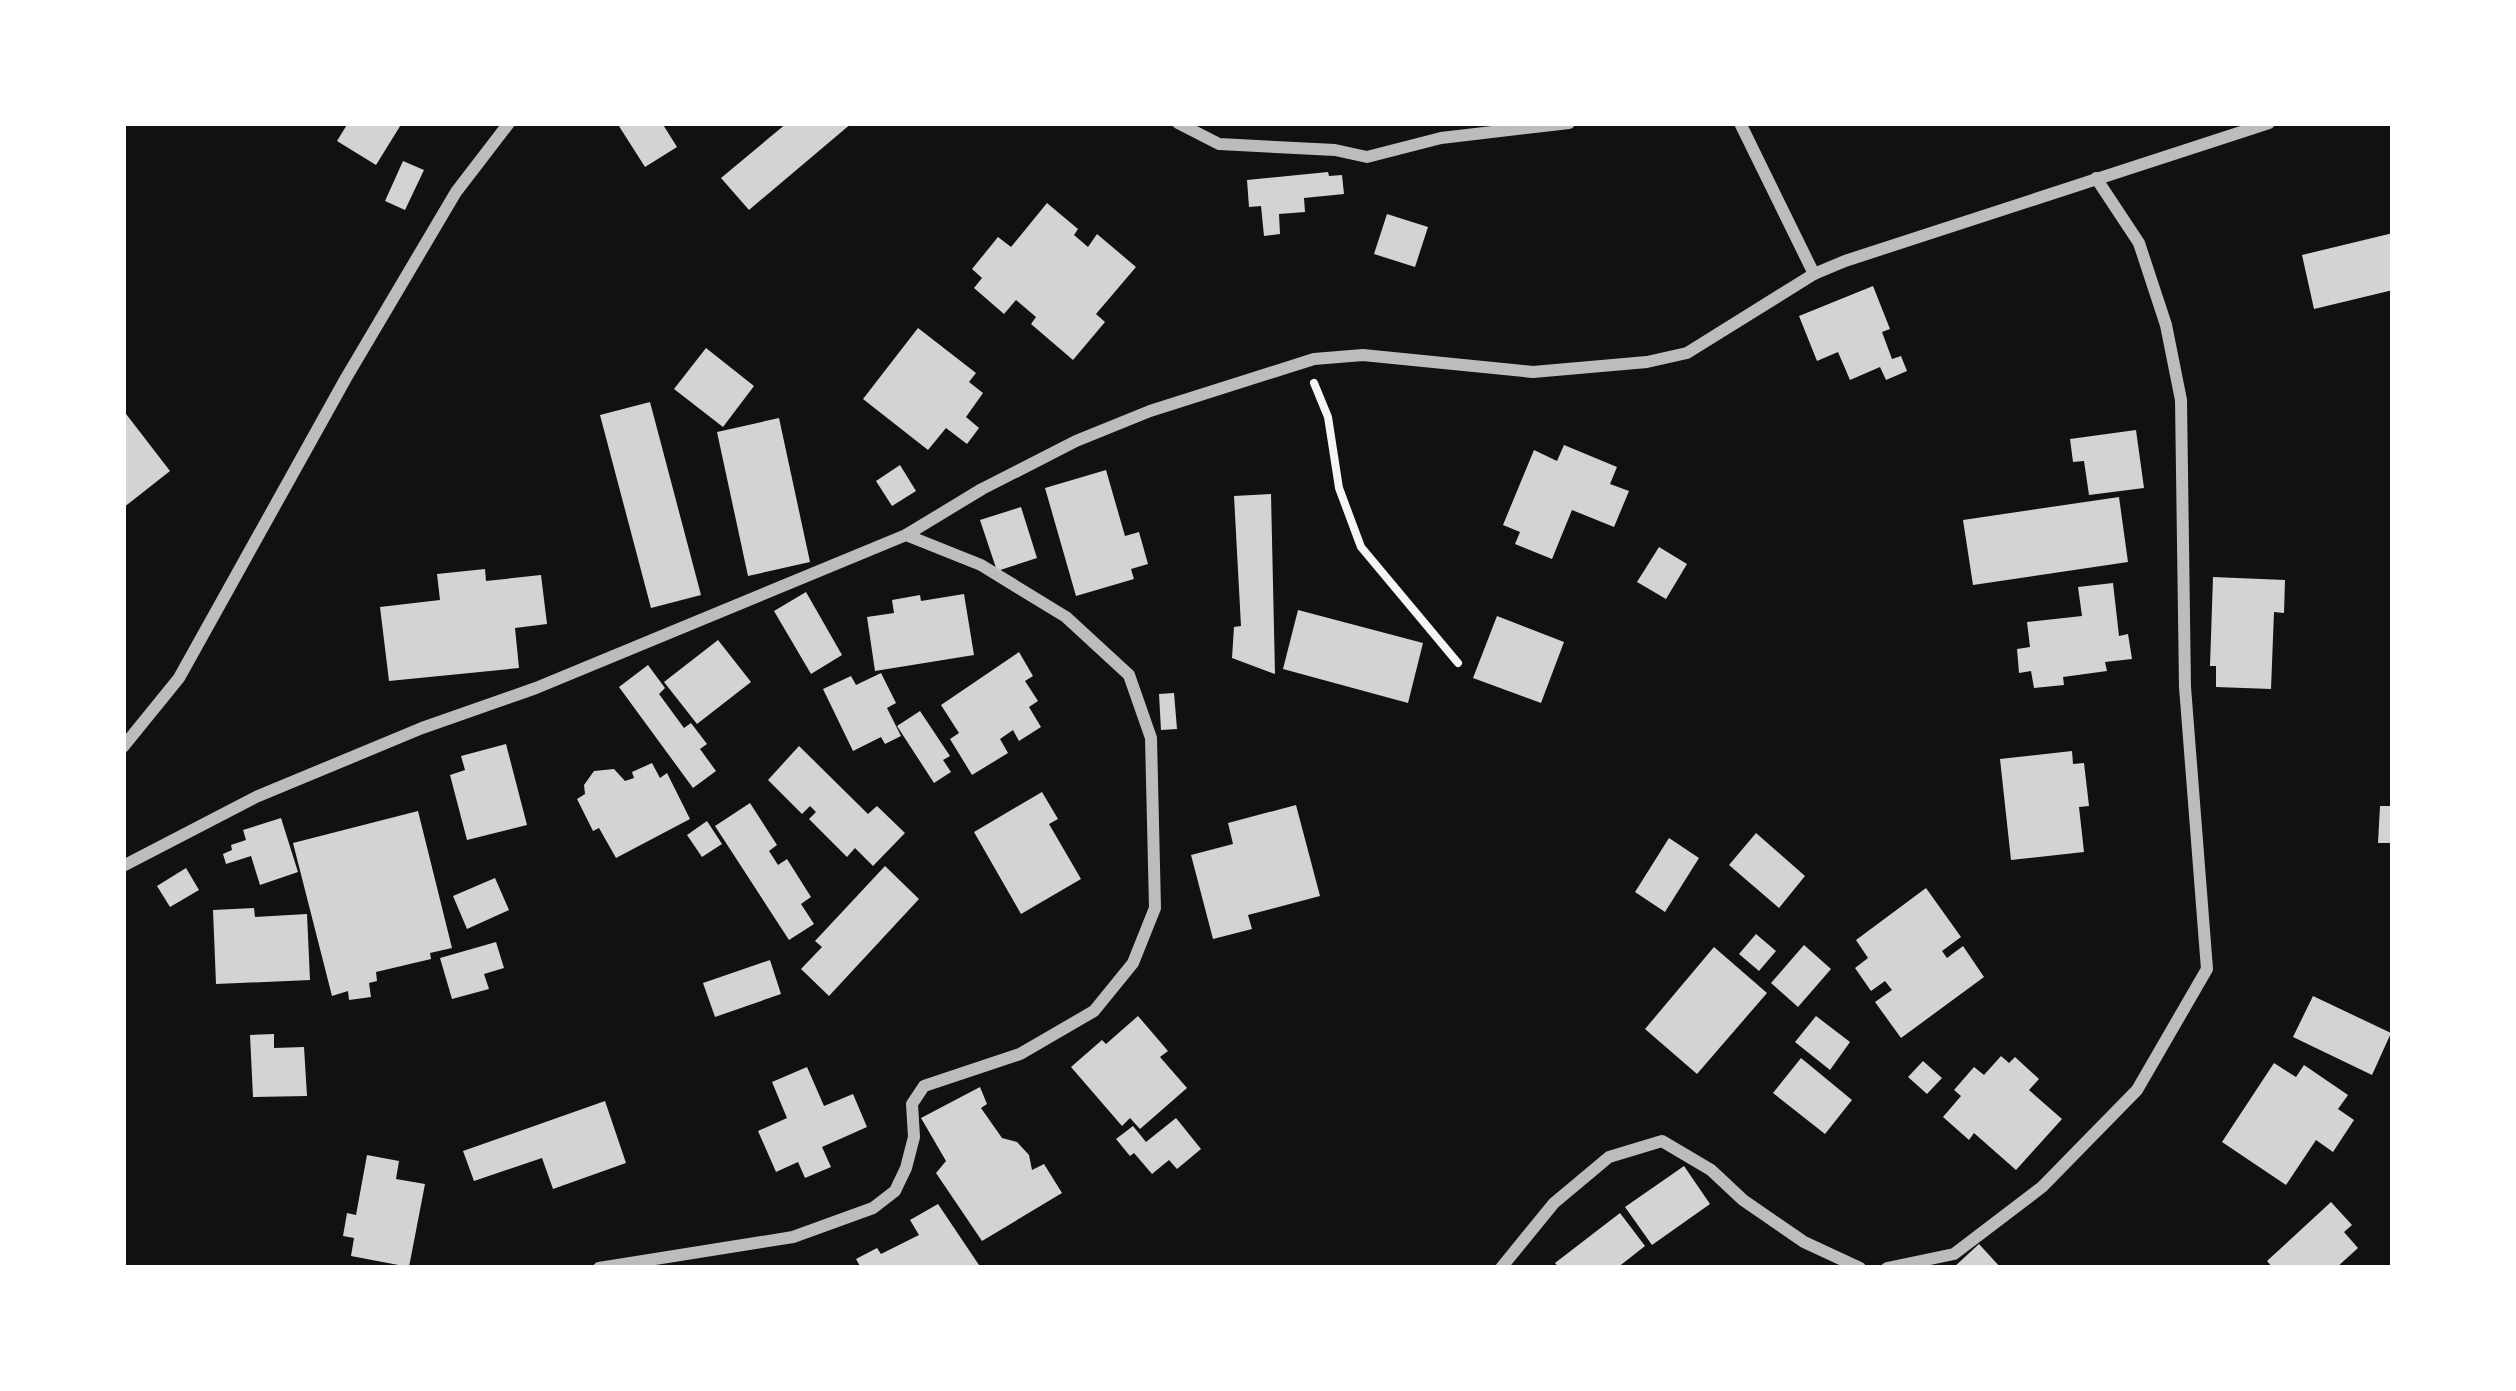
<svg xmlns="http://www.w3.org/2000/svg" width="2516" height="1391" font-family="'Titillium Web',sans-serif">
	<rect width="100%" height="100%" fill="#111"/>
	<g fill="#d3d3d3">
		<polygon points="348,123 402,123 376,165 337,141"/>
		<polygon points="617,123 662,123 677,147 645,167"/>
		<polygon points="787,123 852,123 749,210 721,178"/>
		<polygon points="403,161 424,170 405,210 385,201"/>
		<polygon points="1328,172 1329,176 1342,175 1344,194 1304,198 1305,212 1279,214 1280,234 1264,236 1261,206 1249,207 1247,180"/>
		<polygon points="1047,203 1078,229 1074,235 1088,247 1097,234 1136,267 1096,314 1105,322 1073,360 1031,324 1036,317 1016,300 1004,314 974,288 982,278 972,269 998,237 1011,247"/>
		<polygon points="1387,214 1428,227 1415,267 1374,254"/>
		<polygon points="2393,233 2393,290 2314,309 2302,255"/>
		<polygon points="1873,286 1890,329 1882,332 1892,359 1901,356 1907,371 1886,380 1880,367 1850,380 1838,352 1817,361 1799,316"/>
		<polygon points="918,328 976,373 969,382 983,393 966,417 979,428 967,444 946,428 928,450 863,399"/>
		<polygon points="706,348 754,386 723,427 674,389"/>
		<polygon points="650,402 701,595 651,608 600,415"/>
		<polygon points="123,410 170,471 123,508"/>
		<polygon points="779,418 810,562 748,576 717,432"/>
		<polygon points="2136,430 2144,488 2089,495 2084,461 2073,462 2070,439"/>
		<polygon points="1564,445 1617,467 1610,484 1629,491 1614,527 1572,510 1552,559 1515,544 1520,532 1503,525 1534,450 1557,461"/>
		<polygon points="900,465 916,491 892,506 876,481"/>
		<polygon points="1106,470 1125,536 1139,532 1148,564 1131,569 1134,579 1076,596 1045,488"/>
		<polygon points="1271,494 1275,674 1232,658 1234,627 1241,626 1234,496"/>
		<polygon points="2119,497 2128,562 1973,585 1963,520"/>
		<polygon points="1021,507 1037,558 997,571 980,520"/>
		<polygon points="1659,547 1687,564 1666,599 1637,582"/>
		<polygon points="485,569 486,581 541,575 547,624 515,628 519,668 389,681 380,607 440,600 437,574"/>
		<polygon points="2213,577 2285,580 2284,613 2274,612 2271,689 2216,687 2216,666 2210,666"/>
		<polygon points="2113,583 2119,636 2128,634 2132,659 2105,662 2107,671 2063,677 2064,685 2034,688 2031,671 2019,673 2017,649 2030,647 2027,622 2082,616 2078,587"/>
		<polygon points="806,592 842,655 811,674 774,611"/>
		<polygon points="964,594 974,655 875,671 867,617 894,613 892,600 920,595 921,601"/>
		<polygon points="1298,610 1423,643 1408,703 1283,669"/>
		<polygon points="1497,616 1564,642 1541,703 1473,678"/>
		<polygon points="718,640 751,682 697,724 664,682"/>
		<polygon points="1019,652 1033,676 1025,681 1038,701 1029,707 1041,727 1019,741 1013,730 1000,739 1008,753 972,775 950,739 959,733 941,705"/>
		<polygon points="648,665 665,688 659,694 684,728 691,723 707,744 700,749 716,771 693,788 619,687"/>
		<polygon points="881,673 896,703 887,708 901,736 885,744 881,737 853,751 823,689 851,676 856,685"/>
		<polygon points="1174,693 1177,729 1161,730 1159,694"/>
		<polygon points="920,711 950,756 943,760 951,772 934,783 897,726"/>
		<polygon points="506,744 527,825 467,840 450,775 465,770 461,756"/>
		<polygon points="799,746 868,814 877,806 905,833 873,866 855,848 847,857 809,819 816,812 810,806 802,814 768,780"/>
		<polygon points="2072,751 2073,764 2084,763 2089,806 2079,807 2084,852 2011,860 2000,759"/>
		<polygon points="652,763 660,778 667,773 690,819 616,858 599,828 593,831 577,799 585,794 584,785 594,771 614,769 625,781 634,778 632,772"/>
		<polygon points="1042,792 1058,819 1049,824 1081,879 1021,914 974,832"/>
		<polygon points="750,803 777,845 769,851 778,865 787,859 811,897 801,904 814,924 789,940 715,826"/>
		<polygon points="1296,805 1320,896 1248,915 1252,929 1213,939 1191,855 1233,844 1228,823"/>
		<polygon points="2380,806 2393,806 2393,843 2378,843"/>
		<polygon points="418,811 452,948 430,953 431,959 376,972 377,981 369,983 371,997 349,1000 348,991 332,996 293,843"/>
		<polygon points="281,818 298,872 260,885 251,856 226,864 223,854 232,850 231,845 246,840 243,830"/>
		<polygon points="707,821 722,844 702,857 687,835"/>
		<polygon points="1756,833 1805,876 1779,908 1729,865"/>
		<polygon points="1669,838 1699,858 1665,912 1635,892"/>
		<polygon points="885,866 919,899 829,996 801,969 822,947 815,941"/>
		<polygon points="186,868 199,890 170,907 157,886"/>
		<polygon points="495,878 509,910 467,929 453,896"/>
		<polygon points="1926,888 1961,937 1942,951 1947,958 1963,946 1984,977 1901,1038 1875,1002 1892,990 1885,981 1871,991 1855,968 1868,958 1856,940"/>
		<polygon points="254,908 255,917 307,914 310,980 216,984 213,910"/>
		<polygon points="1756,934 1776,951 1759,971 1739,954"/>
		<polygon points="496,942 504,968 484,974 489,989 452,999 440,958"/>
		<polygon points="1804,945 1831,969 1798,1007 1771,983"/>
		<polygon points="1714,947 1767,993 1697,1074 1645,1029"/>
		<polygon points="770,960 781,994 715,1017 703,983"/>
		<polygon points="2313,996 2391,1033 2372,1075 2293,1037"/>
		<polygon points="1138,1016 1168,1051 1160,1057 1187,1088 1140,1129 1130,1118 1122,1126 1071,1067 1102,1040 1106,1044"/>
		<polygon points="1816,1016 1850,1042 1830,1070 1795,1042"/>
		<polygon points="274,1034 274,1048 304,1047 307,1096 253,1097 250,1035"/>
		<polygon points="2001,1056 2009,1063 2015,1057 2039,1079 2029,1090 2062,1119 2016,1170 1974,1133 1969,1140 1943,1117 1961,1096 1954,1090 1974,1067 1984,1075"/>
		<polygon points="1801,1058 1852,1100 1825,1134 1773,1093"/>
		<polygon points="1923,1061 1942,1078 1927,1094 1908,1077"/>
		<polygon points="2274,1063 2296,1077 2304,1065 2348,1095 2338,1109 2354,1120 2333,1152 2316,1140 2286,1185 2222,1142"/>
		<polygon points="807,1067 824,1106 853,1094 867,1127 822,1147 831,1167 805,1178 798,1162 776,1172 758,1131 787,1118 772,1082"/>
		<polygon points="980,1087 987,1104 981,1108 1002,1138 1017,1142 1029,1155 1032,1170 1044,1164 1062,1193 982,1241 936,1173 946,1161 921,1118"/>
		<polygon points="605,1101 626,1163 553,1189 542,1158 474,1181 463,1151"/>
		<polygon points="1176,1118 1201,1149 1177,1169 1169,1160 1152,1174 1134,1153 1130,1156 1116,1139 1133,1126 1146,1142"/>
		<polygon points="367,1155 399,1161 396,1179 425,1184 409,1267 351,1256 354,1238 343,1236 347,1213 356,1215"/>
		<polygon points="1684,1166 1710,1204 1652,1245 1625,1207"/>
		<polygon points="2331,1202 2352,1225 2344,1232 2358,1248 2336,1268 2273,1268 2267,1261"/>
		<polygon points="938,1204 981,1268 861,1268 856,1259 877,1248 881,1254 919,1235 910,1220"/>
		<polygon points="1620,1213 1645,1246 1617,1268 1559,1268 1555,1263"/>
		<polygon points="1979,1244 2001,1268 1953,1268"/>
	</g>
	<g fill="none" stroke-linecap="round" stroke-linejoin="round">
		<polyline stroke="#f5f5f5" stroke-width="8" points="1314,383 1328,417 1339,488 1361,547 1458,663"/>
		<g stroke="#bcbcbc" stroke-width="12">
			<polyline points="1178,123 1219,144 1335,150 1367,157 1441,138 1569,123"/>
			<polyline points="1740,123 1814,274"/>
			<polyline points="123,747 179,678 346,378 456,192 509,123"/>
			<polyline points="123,866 256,797 422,728 536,688 906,535 982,489 1076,441 1150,411 1314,359 1363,355 1533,372 1647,362 1687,353 1814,274 1845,261 2269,123"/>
			<polyline points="599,1268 793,1237 873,1208 895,1191 906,1168 914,1137 912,1104 924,1086 1020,1054 1094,1011 1133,963 1155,908 1151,738 1129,675 1066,617 981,565 906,535"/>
			<polyline points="1501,1268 1554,1203 1609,1157 1662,1141 1711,1170 1743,1200 1804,1242 1860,1268"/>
			<polyline points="1887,1268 1954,1254 2042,1187 2137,1090 2207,969 2185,687 2181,400 2166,325 2139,243 2096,178"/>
		</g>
	</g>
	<rect width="2516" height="1391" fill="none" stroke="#ffffff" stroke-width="252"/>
</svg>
